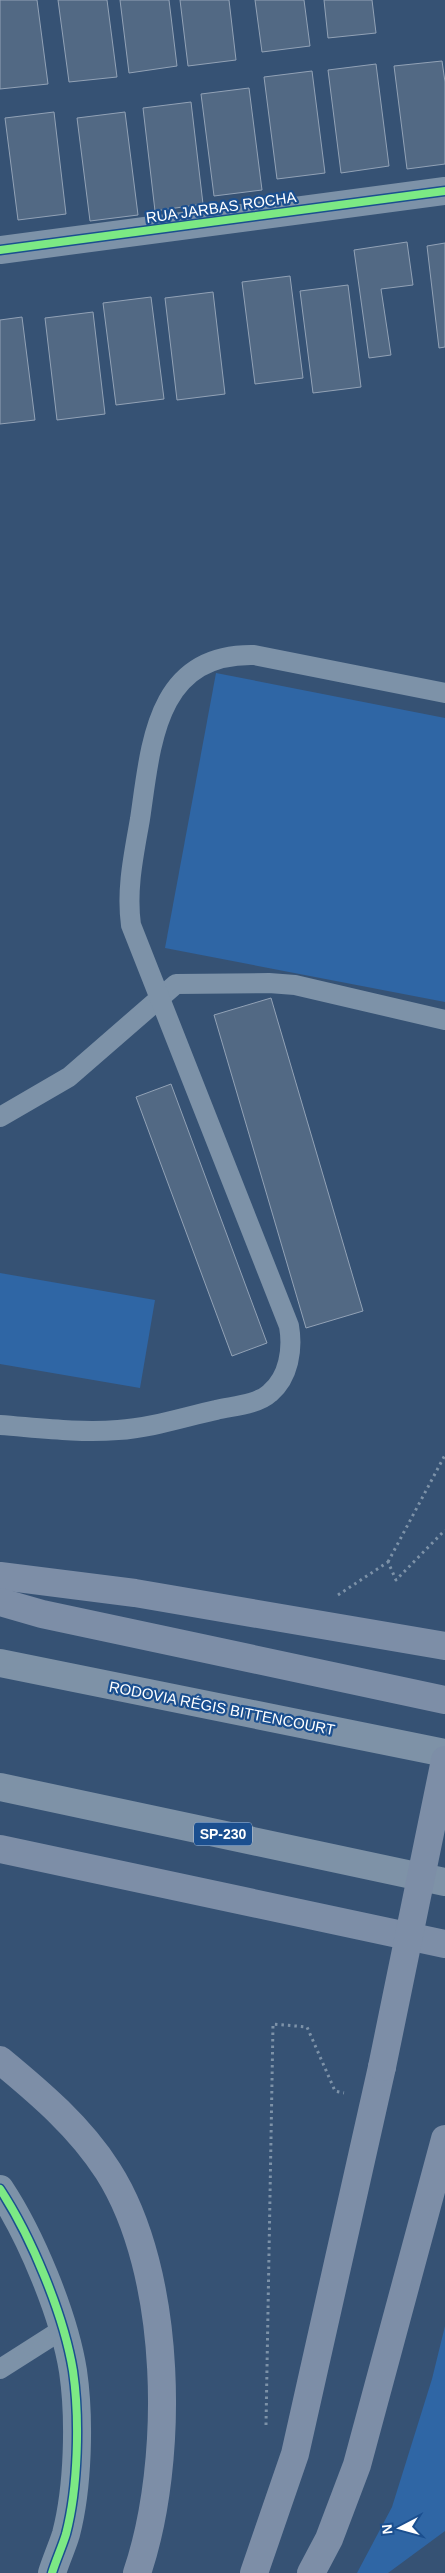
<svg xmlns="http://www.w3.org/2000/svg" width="445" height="2573" font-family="Arial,sans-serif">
	<rect width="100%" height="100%" fill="#365274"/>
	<g fill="#2f66a5">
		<polygon points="216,673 445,718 445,1002 165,948"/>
		<polygon points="0,1273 155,1300 140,1388 0,1364"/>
		<polygon points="445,2326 445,2531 388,2573 357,2573 392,2507 432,2379"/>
	</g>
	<g fill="#526984" stroke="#92a2b6">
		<polygon points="0,0 37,0 48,84 0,89"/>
		<polygon points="58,0 107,0 117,77 69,82"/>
		<polygon points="120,0 169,0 177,66 129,73"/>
		<polygon points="180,0 229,0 236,60 188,66"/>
		<polygon points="255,0 304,0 310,46 262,52"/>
		<polygon points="324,0 372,0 376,33 328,38"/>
		<polygon points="442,61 445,82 445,164 407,169 394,66"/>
		<polygon points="376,64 389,166 341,173 328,70"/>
		<polygon points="312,71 325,173 277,179 264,77"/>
		<polygon points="249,88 262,190 214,196 201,94"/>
		<polygon points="191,102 203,204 155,211 143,108"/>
		<polygon points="54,112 66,214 18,220 5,118"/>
		<polygon points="125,112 138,215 90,221 77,118"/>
		<polygon points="407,242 413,285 381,289 391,355 369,358 354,250"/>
		<polygon points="445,243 445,347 439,348 427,246"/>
		<polygon points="290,276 303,378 255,384 242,282"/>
		<polygon points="348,285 361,387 313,393 300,291"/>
		<polygon points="213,292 225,394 177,400 165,298"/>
		<polygon points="151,297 164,399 116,405 103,303"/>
		<polygon points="93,312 105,414 57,420 45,318"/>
		<polygon points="22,317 35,420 0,424 0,320"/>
		<polygon points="271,998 363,1311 306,1328 214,1015"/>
		<polygon points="171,1084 267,1343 232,1356 136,1097"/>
	</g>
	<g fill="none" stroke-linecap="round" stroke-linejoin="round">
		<g stroke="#7d92a8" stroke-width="3" stroke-dasharray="2.5 4" stroke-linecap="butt">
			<polyline points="388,1562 445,1455"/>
			<polyline points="338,1595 388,1562 396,1580 445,1530"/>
			<polyline points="266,2425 273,2024 307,2027 335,2091 344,2093"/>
		</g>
		<g stroke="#7d92a8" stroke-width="20">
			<polyline points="0,1117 69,1077 176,984 269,983 295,985 445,1020"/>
			<path d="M0,1425C40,1428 79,1433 118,1430C151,1428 184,1417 216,1410C232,1406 257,1405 270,1393C289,1377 293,1349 289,1326L131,925C126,889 134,854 140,819C151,745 155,653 254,655L445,693"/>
			<polyline points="0,2369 63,2329"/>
		</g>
		<g stroke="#7d92a8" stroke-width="28">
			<polyline points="0,250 445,191"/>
			<path d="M0,2189C31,2236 64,2315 73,2371C80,2419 78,2488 66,2534C62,2547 56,2560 52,2573"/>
		</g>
		<g stroke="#7d8ea7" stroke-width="28">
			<polyline points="0,1576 135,1593 445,1646"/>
			<polyline points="0,1602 42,1614 445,1700"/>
			<polyline points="0,1849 445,1944"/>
			<path d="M0,2060C40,2093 80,2127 108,2171C173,2273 175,2461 137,2573"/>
			<polyline points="254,2573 295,2454 382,2067"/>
			<polyline points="311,2573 329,2539 357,2465 445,2139"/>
		</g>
		<g stroke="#7e92a7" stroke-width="28">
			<polyline points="0,1663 445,1753"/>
			<polyline points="0,1787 445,1882"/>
		</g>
		<polyline stroke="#7d8ea7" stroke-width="28" points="382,2067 445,1760"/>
		<g stroke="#1b4f8f" stroke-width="11">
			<g id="cycleway">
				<polyline points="0,250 445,191"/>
				<path d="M0,2189C31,2236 64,2315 73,2371C80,2419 78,2488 66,2534C62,2547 56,2560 52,2573"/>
			</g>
		</g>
		<use href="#cycleway" stroke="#7ce984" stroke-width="8"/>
	</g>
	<g text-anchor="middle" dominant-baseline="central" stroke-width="4.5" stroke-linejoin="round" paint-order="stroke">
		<rect fill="#1b4f8f" stroke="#bbcadd" stroke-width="1" x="194" y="1822.5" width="58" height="23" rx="4"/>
		<g font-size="14" font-weight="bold" fill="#fff">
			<text x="223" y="1834">SP-230</text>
		</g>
		<g font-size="15" fill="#fff" stroke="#1b4f8f">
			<text transform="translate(221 207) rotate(-8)">RUA JARBAS ROCHA</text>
			<text transform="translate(222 1708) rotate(11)">RODOVIA RÉGIS BITTENCOURT</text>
		</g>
	</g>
	<g transform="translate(400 2528) rotate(264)" stroke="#1b4f8f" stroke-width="4" paint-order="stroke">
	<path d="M0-4L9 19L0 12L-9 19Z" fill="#ffffff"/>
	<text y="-8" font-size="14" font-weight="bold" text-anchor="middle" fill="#ffffff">N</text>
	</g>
</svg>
